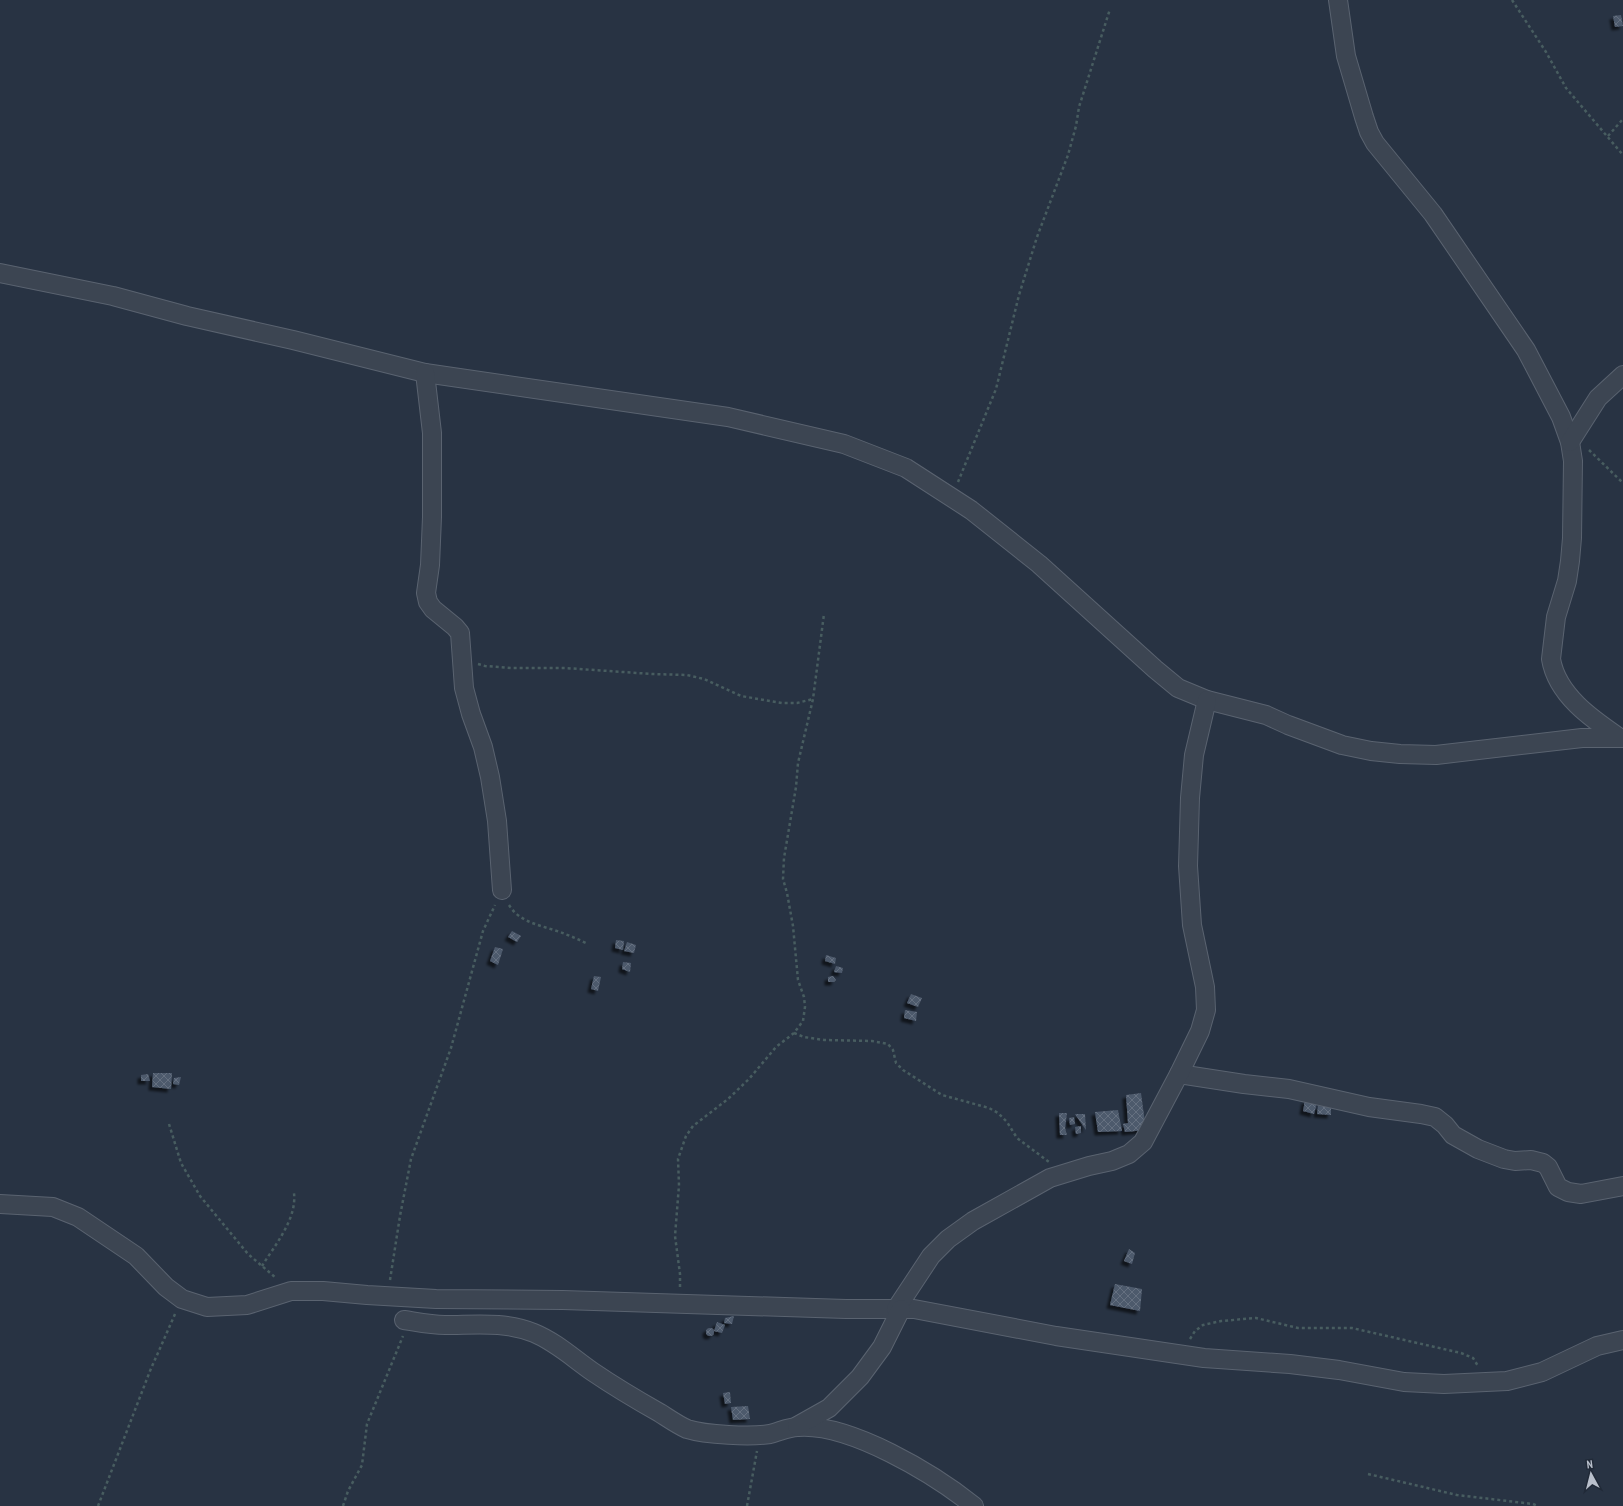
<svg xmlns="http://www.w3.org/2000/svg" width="1623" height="1506" font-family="'PT Sans Narrow',sans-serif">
	<defs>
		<pattern id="building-cross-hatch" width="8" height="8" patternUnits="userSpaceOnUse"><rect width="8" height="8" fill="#4e5a6c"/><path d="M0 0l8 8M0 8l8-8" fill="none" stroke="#657080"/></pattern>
		<filter id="shadow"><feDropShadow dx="-3.5" dy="3.5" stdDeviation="1" flood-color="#0009"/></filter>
	</defs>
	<rect width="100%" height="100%" fill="#283343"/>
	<g fill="url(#building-cross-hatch)" filter="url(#shadow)">
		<polygon points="1621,15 1623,26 1615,27 1613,16"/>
		<polygon points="512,931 521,936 517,942 508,937"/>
		<polygon points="616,940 624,941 623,950 615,948"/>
		<polygon points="627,942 636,945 634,953 624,951"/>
		<polygon points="495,947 503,949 498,965 490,961"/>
		<polygon points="826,955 836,958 835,964 825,961"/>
		<polygon points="623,962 631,963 630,972 622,969"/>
		<polygon points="836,966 843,968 842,973 834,972"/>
		<polygon points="594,976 601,977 598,991 591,989"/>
		<polygon points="833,976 836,980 834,982 828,982 828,977"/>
		<polygon points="911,994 922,998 918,1007 907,1003"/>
		<polygon points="905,1010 917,1012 916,1021 904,1018"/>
		<polygon points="153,1073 172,1073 171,1089 152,1087"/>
		<polygon points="148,1074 150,1081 141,1081 141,1075"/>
		<polygon points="181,1077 179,1085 173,1084 174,1078"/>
		<polygon points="1141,1093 1146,1130 1125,1132 1123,1124 1128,1123 1126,1095"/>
		<polygon points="1305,1100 1317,1102 1314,1114 1303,1111"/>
		<polygon points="1318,1106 1331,1107 1331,1115 1317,1114"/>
		<polygon points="1118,1110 1122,1131 1098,1132 1095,1112"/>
		<polygon points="1059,1113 1067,1113 1065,1128 1067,1135 1060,1135"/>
		<polygon points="1075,1114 1085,1114 1086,1130"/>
		<polygon points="1074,1117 1075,1124 1070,1125 1069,1118"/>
		<polygon points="1081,1126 1081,1133 1076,1134 1075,1127"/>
		<polygon points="1129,1249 1135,1253 1132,1264 1124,1261"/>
		<polygon points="1115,1284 1142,1289 1140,1311 1110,1305"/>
		<polygon points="734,1316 732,1324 724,1323 725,1318"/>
		<polygon points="717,1322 725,1325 722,1333 714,1331"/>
		<circle cx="710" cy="1332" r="4"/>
		<polygon points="730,1392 731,1403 725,1404 723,1393"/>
		<polygon points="748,1406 750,1419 733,1420 731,1407"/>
	</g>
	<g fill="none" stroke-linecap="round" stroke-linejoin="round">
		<g stroke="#5a6370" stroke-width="20">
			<g id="street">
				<path d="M1338,0L1346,56L1364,117L1369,132L1375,143L1433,214L1526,350L1561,417L1570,442L1573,461L1572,538L1570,561L1567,581L1556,617L1551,659C1557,695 1592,719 1620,738"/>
				<polyline points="0,273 113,296 187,316 293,340 425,373 728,417 844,444 906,468 971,510 1039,564 1155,669 1178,688 1207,700 1266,715 1288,725 1342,745 1371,751 1400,754 1436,755 1582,738 1623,738"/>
				<polyline points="425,373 432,433 432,517 430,565 426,593 428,602 433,609 455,627 460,633 464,688 471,714 483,747 490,777 497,821 502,890"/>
				<polyline points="1570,442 1598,398 1623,375"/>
				<polyline points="1179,1074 1244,1084 1289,1089 1369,1107 1421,1114 1435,1117 1445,1125 1453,1135 1478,1149 1504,1159 1515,1161 1531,1160 1543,1163 1548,1167 1558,1187 1568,1192 1581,1194 1623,1186"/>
				<polyline points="0,1204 53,1207 78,1217 136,1256 166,1287 182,1299 207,1307 247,1305 291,1291 323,1291 367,1295 436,1299 563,1300 846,1309 914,1309 1056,1336 1204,1358 1290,1364 1339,1370 1404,1382 1444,1384 1507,1381 1542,1372 1597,1346 1623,1340"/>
				<polyline points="896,1309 931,1256 948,1239 973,1221 1050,1178 1089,1166 1112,1161 1129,1154 1143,1142 1179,1074 1200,1031 1206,1010 1205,987 1192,925 1188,866 1190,798 1194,755 1207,700"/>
				<path d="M404,1320C417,1322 431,1325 445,1325C475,1325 504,1321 534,1333C556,1342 574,1359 593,1372C615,1387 637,1400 660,1413C668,1418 678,1425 687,1429C706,1435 751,1437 770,1434C779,1432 788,1427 798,1427C850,1423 934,1474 974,1506"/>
				<polyline points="797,1426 829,1408 860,1377 882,1347 901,1309"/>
			</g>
		</g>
		<g stroke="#485d60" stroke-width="2.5" stroke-dasharray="3 3" stroke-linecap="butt">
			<polyline points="1512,0 1546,52 1566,88 1623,155"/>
			<polyline points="1608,136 1623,119"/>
			<polyline points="1589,450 1623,483"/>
			<polyline points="958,482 996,389 1019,295 1037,237 1068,155 1076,126 1079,107 1110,9"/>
			<polyline points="478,664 485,666 511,668 565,668 652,674 687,675 704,679 741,696 782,703 797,703 813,699"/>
			<path d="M509,905C520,924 546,926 565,934C573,937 580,940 588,944"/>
			<polyline points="794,1033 804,1037 824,1040 872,1041 888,1044 893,1050 896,1063 903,1070 942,1095 989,1108 998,1113 1007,1122 1017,1138 1049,1162"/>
			<polyline points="169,1124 181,1163 200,1196 248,1254 276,1278"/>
			<path d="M262,1266C275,1245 297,1219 294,1193"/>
			<polyline points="390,1280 400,1216 411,1159 451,1048 483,931 495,905"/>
			<polyline points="680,1287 680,1274 675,1236 679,1185 678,1159 686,1136 693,1126 728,1099 749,1079 776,1047 794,1033 803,1021 805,1007 804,997 798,980 793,926 787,893 783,879 784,858 796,787 798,763 813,699 824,614"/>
			<polyline points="1190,1339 1195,1331 1203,1325 1221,1321 1256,1318 1298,1328 1352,1328 1461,1353 1473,1358 1478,1366"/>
			<polyline points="1368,1474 1457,1495 1533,1504 1538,1506"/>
			<polyline points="98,1506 150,1371 175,1314"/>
			<polyline points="343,1506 348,1491 362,1465 367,1424 403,1336"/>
			<polyline points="747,1506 757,1451"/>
		</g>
		<use href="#street" stroke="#3c4552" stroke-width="18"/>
	</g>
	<g transform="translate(1591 1474) rotate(353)" stroke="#212a38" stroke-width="3" paint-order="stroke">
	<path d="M0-3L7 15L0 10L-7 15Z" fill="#b9c0cc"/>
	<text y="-6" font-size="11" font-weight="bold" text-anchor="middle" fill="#b9c0cc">N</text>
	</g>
</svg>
